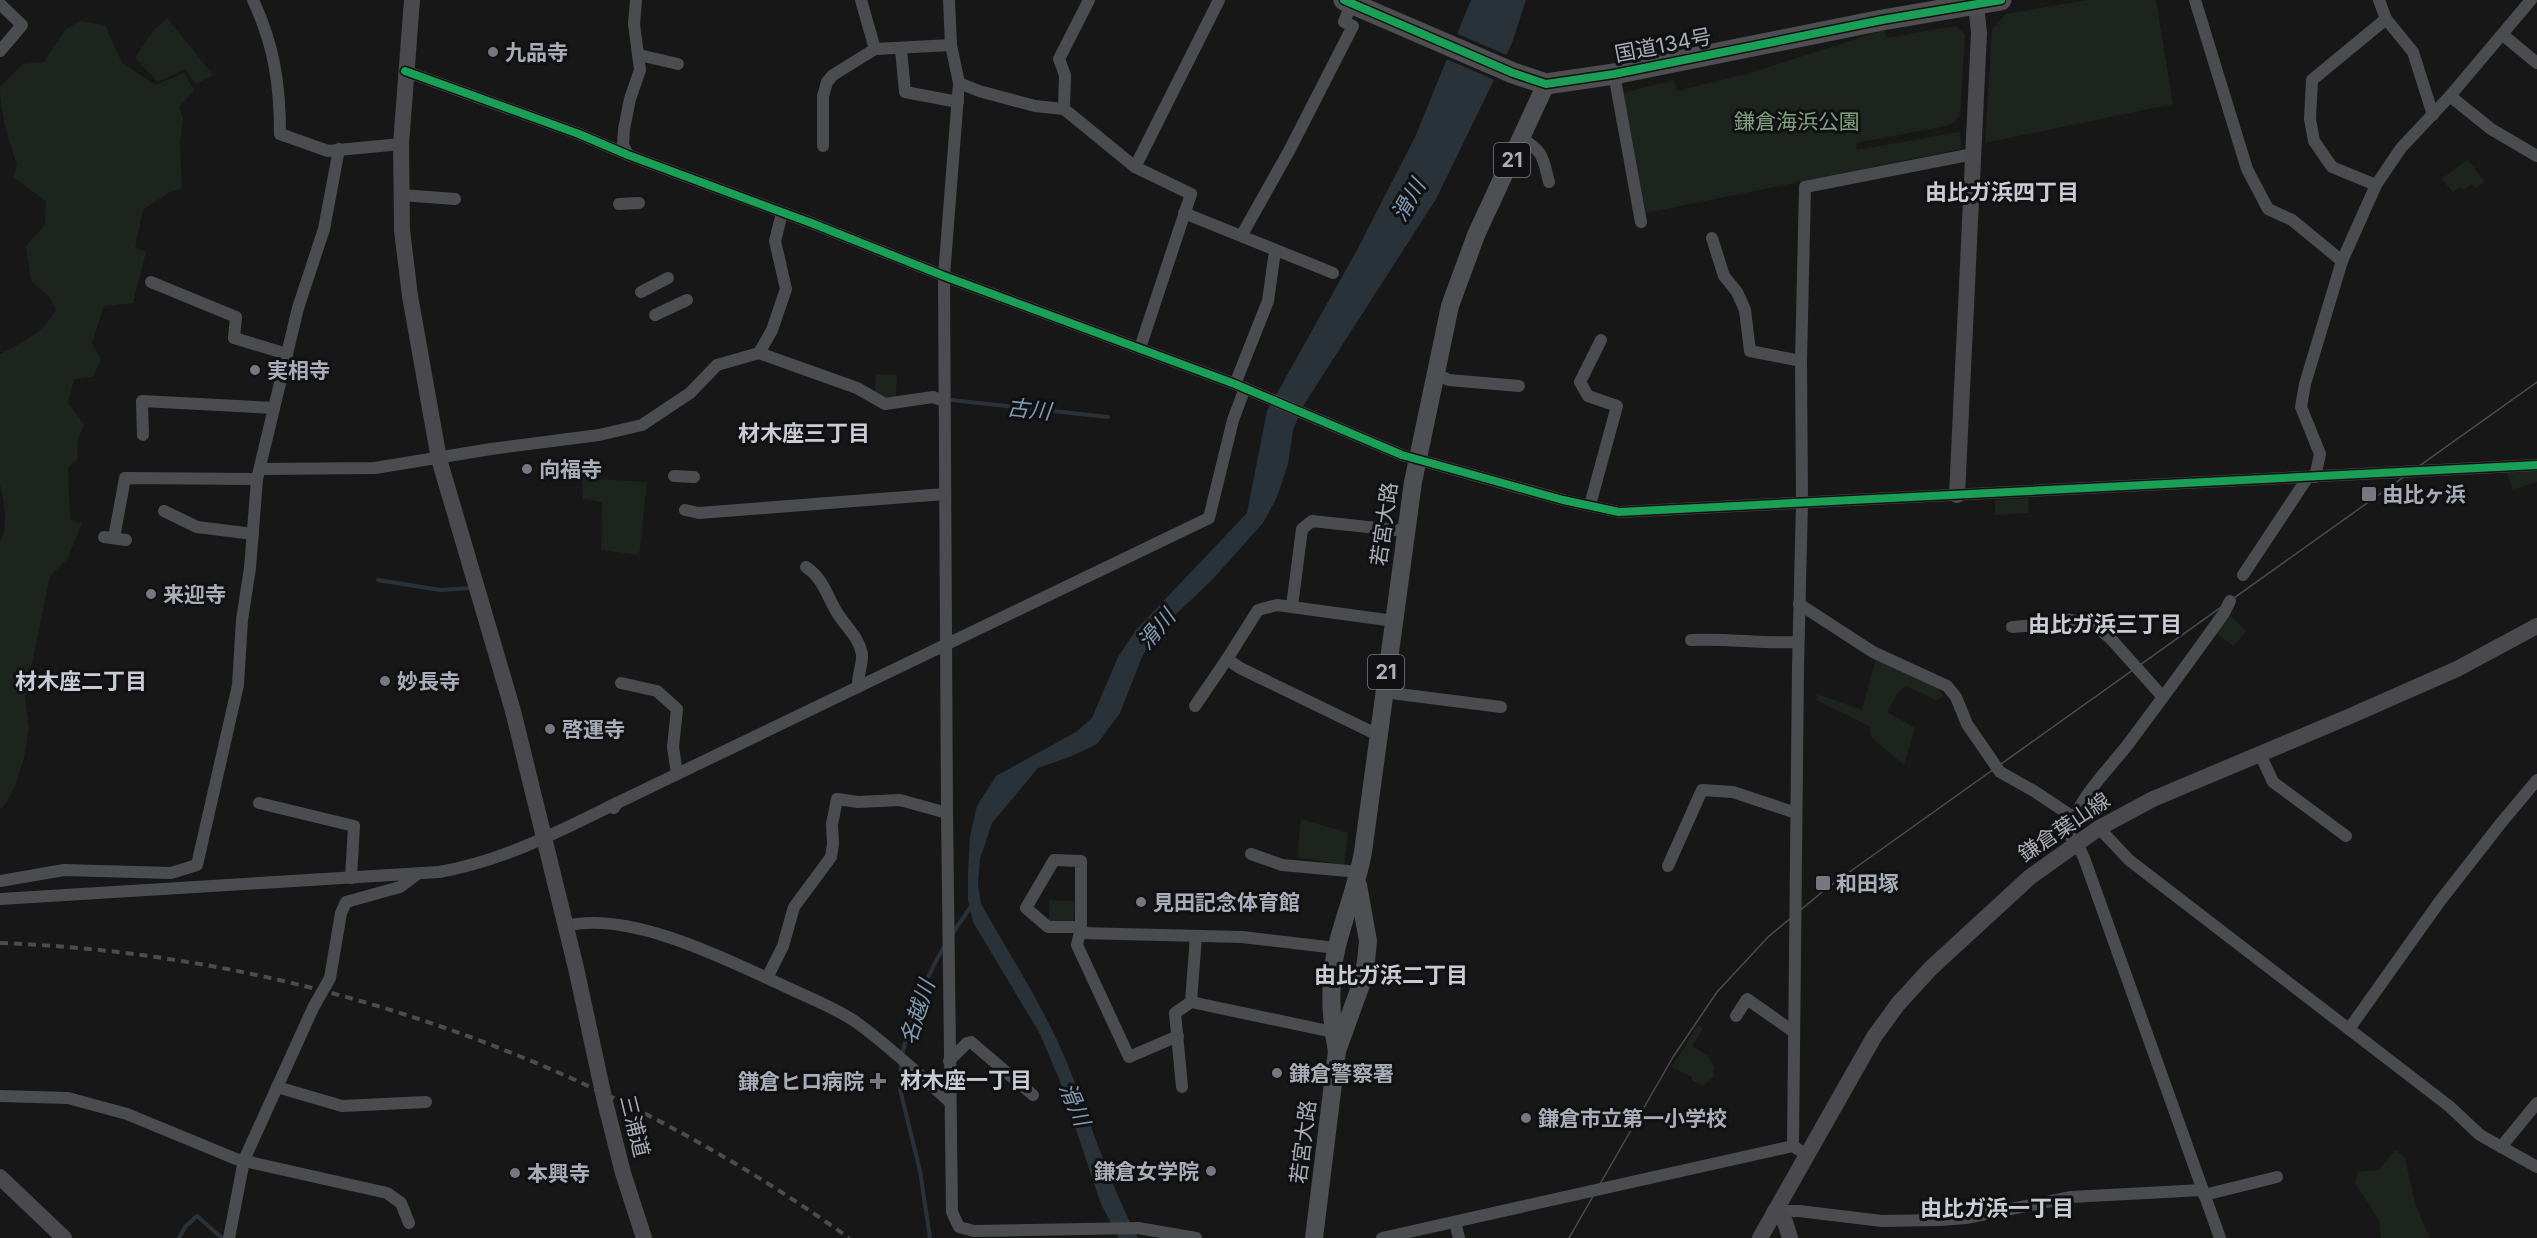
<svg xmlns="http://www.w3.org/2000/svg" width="2537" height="1238" font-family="Inter,'Noto Sans JP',sans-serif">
	<rect width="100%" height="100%" fill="#171717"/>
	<g fill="#1d241e">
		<polygon points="2088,0 2156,0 2173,104 1985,143 1992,29 2006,14"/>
		<polygon points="167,18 213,75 196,84 185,69 158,82 135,58 154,30"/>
		<path d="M80,21L105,25L122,63L155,85L184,73L194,90L179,107L183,119L180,143L182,188L168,193L143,210L135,247L146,252L133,303L104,306L92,343L101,359L93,377L74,379L68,403L84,424L78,440L77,460L68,467L70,520L82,523L68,558L50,576L25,697L29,728L24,758L15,786L5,805L0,809V542C9,526 4,501 0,484V354C22,342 45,333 56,309L49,296L31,281L26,246L45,225L46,201L13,177L17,165C9,140 0,114 0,87L23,64L44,62L66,29Z"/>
		<polygon points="1956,26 1965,34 1960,116 1950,125 1856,143 1857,150 1960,132 1961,149 1646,213 1623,93 1674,80 1677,91 1750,73 1884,30 1887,38"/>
		<polygon points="2468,159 2484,182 2476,188 2471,184 2464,190 2460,187 2453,192 2442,179"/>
		<polygon points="876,374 897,375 896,397 886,399 875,392"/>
		<polygon points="2537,471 2537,482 2513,490 2507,473"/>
		<polygon points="582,478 647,482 639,555 601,550 602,502 583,499"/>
		<polygon points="2029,498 2028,513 1995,515 1995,500"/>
		<polygon points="2228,614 2246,631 2234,646 2215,633"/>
		<polygon points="1876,658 1933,683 1944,696 1936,700 1906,686 1898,693 1887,712 1915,728 1904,765 1871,737 1869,726 1816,700 1817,694 1862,710"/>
		<polygon points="1301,819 1348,833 1344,865 1297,857"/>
		<polygon points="1049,900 1075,901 1073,923 1049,922"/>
		<polygon points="1698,1025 1703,1028 1692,1046 1708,1056 1715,1068 1713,1073 1714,1076 1703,1086 1692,1080 1692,1077 1672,1067"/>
		<polygon points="2395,1150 2405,1158 2415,1204 2430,1238 2381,1238 2379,1220 2355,1183 2358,1172 2379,1170"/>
	</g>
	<path fill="#2a3239" d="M1471,0H1526L1512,43L1436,199L1303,406L1293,430L1288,464L1277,497L1263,523L1211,581L1155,634L1142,657L1120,713L1097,744L1072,756L1038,768L992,823L980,859L978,884L981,904C1010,955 1043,1006 1066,1060C1090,1120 1108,1181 1138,1238H1119L1101,1204L1059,1079L1040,1034L973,922L968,900V873L970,836L977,806L996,776L1076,732L1092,718L1118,657L1136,630L1247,513L1267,411L1357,250L1415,137Z"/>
	<polygon fill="#171717" points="1455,33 1509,56 1497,81 1444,58"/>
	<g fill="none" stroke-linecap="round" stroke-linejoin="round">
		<g stroke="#2a3239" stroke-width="4">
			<polyline points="951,400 1108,417"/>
			<polyline points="378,580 440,590 472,588"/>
			<polyline points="952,934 972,905"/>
			<path d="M902,1055C911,1015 924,980 945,945"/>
			<polyline points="901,1062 900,1089 920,1171 930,1238"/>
			<polyline points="179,1238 186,1226 197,1216 222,1238"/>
		</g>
		<g stroke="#4b4c50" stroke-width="12">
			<path d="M253,0C274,45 280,84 280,134L328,151L401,144"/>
			<polyline points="861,0 875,49"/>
			<polyline points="949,0 951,45 959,83 944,276 947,813 952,1212 959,1227 974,1231 1138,1228 1196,1238"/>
			<polyline points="2195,0 2247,169 2268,209 2292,220 2342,261"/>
			<polyline points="2379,0 2386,19 2413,52 2433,115"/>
			<polyline points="0,4 22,25 0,51"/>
			<polyline points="2503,35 2537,63"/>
			<polyline points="901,49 905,92 958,102"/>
			<polyline points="639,55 678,64"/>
			<polyline points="405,71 579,134 628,155 814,224 944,276 1235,384 1402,455 1563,500 1619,512 2537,465"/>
			<polyline points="1614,74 1641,222"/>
			<polyline points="959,83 979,91 1035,106 1064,109 1135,167 1191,194 1140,348"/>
			<polyline points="2450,96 2491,129 2537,156"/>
			<polyline points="1064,109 1065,75 1059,59 1089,0"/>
			<path d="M1522,139C1544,151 1543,159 1549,182"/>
			<polyline points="823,146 823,96 827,82 833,75 875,49 951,45"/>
			<polyline points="628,155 623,145 624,129 630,99 640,70 634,24 636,0"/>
			<polyline points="1135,167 1219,0"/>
			<polyline points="2376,185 2332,167 2314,141 2310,119 2312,80 2386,19"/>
			<polyline points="401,195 455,199"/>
			<polyline points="619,204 639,203"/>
			<polyline points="1184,213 1333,273"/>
			<polyline points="1243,237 1244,231 1289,151 1353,26 1344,22 1348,12"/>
			<polyline points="1712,238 1724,276 1737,292 1745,310 1750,351 1801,361"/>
			<polyline points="151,282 236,317 234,338 287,354"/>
			<polyline points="641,292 668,278"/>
			<polyline points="655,315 687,300"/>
			<polyline points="759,353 772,330 786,289 775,241 782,213"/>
			<polyline points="1436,374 1449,380 1519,386"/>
			<polyline points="1235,384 1268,301 1275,251"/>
			<polyline points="143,435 142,401 274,408"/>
			<polyline points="261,469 375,468 491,449 599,435 642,425 690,393 717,365 759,353 857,388 885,404 933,397 944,401"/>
			<polyline points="674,476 694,477"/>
			<polyline points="2315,477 2320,454 2301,407 2305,384 2342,261 2376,185 2401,148 2450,96 2531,0"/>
			<polyline points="1590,505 1617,406 1588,396 1580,382 1601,340"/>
			<polyline points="685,510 699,513 945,494"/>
			<polyline points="164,511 197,527 253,534"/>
			<polyline points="104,537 126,540"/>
			<polyline points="114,538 125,478 257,479"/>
			<path d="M806,567C824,579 827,597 838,614C846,627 859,637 862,654C863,664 857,676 858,687"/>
			<polyline points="2243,575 2308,477"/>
			<polyline points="1799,604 1873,652 1947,686 1956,697 1967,724 2000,772 2034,791 2073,817"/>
			<polyline points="1292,606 1302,529 1312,521 1405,531"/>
			<polyline points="2012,627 2048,624 2059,618 2093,624 2111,639 2162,696"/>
			<path d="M1691,640C1727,638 1762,644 1798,642"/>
			<polyline points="621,683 657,691 677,709 673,747 677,774"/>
			<polyline points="1383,692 1501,707"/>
			<polyline points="1195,706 1227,659"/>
			<polyline points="1378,735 1240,668 1227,659 1258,610 1277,605 1394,621"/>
			<polyline points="2260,754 2273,782 2346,836"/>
			<polyline points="259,803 354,826 351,878"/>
			<polyline points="617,803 1209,518 1233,420 1245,388"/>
			<polyline points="2099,828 2129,860 2449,1106 2480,1135 2537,1167"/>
			<polyline points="1251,854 1282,865 1359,872"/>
			<polyline points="1668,866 1702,790 1733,792 1796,813"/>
			<polyline points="0,881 64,870 171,873 197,865 238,685 242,620 250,568 257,479 298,308 324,229 339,149"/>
			<path d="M0,899L439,872C503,861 560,831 617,803L614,808"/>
			<path d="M566,926C629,910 726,959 782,985C807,997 834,1007 856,1022C889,1046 920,1075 950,1102"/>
			<polyline points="1081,927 1048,927 1026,908 1054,860 1081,861 1081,927 1077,945 1129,1057 1178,1036"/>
			<polyline points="1080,933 1242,937 1336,948"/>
			<polyline points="767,978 783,946 794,907 831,857 833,844 832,824 837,799 858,802 900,800 947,813"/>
			<polyline points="1191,1002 1196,936"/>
			<polyline points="1736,1016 1747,999 1794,1032"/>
			<polyline points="2349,1029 2440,901 2501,823 2537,780"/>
			<polyline points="949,1061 967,1043 971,1042 1033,1095"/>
			<polyline points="277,1087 342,1106 426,1102"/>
			<polyline points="1182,1087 1175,1013 1191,1002 1333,1032"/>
			<polyline points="0,1096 68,1098 127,1114 236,1159 387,1193 401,1203 409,1223"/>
			<polyline points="1793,1146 1798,668 1802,502 1801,361 1805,187 1973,154"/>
			<polyline points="2501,1147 2537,1103"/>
			<polyline points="2204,1195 2277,1177"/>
			<polyline points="1775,1211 1799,1211 1882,1221 1941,1220 1966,1218 2071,1197 2202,1190"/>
			<polyline points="1455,1222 1459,1238"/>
			<polyline points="229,1238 244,1160 313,1008 330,978 341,913 346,902 400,887 416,875"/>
			<polyline points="1382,1238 1793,1146 1799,1150"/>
			<path d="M2220,1238L2084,858L2077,843L2068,834C2079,796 2106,773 2129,743C2161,700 2193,657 2224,613L2230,601"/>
		</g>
		<g stroke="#4a4a4e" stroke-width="16">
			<polyline points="412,0 401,144 402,230 410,296 439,459 513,711 576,968 605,1102 623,1173 644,1238"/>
			<polyline points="1957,495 1979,33 1976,5"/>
			<polyline points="0,1177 64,1238"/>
			<polyline points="1775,1211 1785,1222 1790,1238"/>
			<polyline points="1760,1238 1874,1037 1898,1004 1931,968 2030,877 2099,828 2153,799 2348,717 2457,669 2537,626"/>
		</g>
		<g stroke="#4d4f52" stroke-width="18">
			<path d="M1337,1051C1330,1018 1329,979 1337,946C1345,914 1357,885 1363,852L1413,482L1450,306L1476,235L1546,84"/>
			<polyline points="1314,1238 1337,1051 1363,979 1366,961 1368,941 1358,885"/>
		</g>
		<polyline stroke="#4e4e51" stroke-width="21" points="1344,0 1513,73 1546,84 1614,74 1882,20 2001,0"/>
		<polyline stroke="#4b4c4f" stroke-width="1.5" points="1569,1238 1673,1057 1717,992 1768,937 1827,888 2537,382"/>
		<path stroke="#4b4c4f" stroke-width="4" stroke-dasharray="8 6" stroke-linecap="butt" d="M0,943C304,954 602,1061 849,1238"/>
		<g stroke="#111113" stroke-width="11">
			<g id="cycleway">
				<polyline points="1344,0 1513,73 1546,84 1614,74 1882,20 2001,0"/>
				<polyline points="405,71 579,134 628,155 814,224 944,276 1235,384 1402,455 1563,500 1619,512 2537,465"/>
			</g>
		</g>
		<use href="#cycleway" stroke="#1a9f57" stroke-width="8"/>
	</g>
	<g fill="#757880" stroke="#111113" stroke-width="2">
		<circle cx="493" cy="52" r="6"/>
		<circle cx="255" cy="370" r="6"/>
		<circle cx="527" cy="469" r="6"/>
		<rect x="2361" y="486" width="16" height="16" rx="3"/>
		<circle cx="151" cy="594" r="6"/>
		<circle cx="385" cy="681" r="6"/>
		<circle cx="550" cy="729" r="6"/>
		<rect x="1815" y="875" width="16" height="16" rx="3"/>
		<circle cx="1141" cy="902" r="6"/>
		<circle cx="1277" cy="1073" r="6"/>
		<path d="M875 1072h6v6h6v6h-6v6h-6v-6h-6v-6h6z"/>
		<circle cx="1526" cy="1118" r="6"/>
		<circle cx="1211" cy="1171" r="6"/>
		<circle cx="515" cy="1173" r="6"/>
	</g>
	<g text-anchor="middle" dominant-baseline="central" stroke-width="6" stroke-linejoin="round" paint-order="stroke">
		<g fill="#111113" stroke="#7b7e86" stroke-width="1.5">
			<rect x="1494" y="143" width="36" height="34" rx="4.5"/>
			<rect x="1368" y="655" width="36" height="34" rx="4.5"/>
		</g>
		<g font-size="20" font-weight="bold" fill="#a8adb8">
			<text x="1512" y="160">21</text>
			<text x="1386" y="672">21</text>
		</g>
		<g font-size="21" fill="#a8adb8" stroke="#111113">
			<text transform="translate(1663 45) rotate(-11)">国道134号</text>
			<text transform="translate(1384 524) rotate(-82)">若宮大路</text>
			<text transform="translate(2064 827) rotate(-34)">鎌倉葉山線</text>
			<text transform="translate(635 1126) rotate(76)">三浦道</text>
			<text transform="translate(1303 1142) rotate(-83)">若宮大路</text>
		</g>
		<g font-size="21" font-weight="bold" fill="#a8adb8" stroke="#111113" text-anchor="start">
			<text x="505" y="52">九品寺</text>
			<text x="267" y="370">実相寺</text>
			<text x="539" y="469">向福寺</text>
			<text x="2382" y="494">由比ヶ浜</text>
			<text x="163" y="594">来迎寺</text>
			<text x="397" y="681">妙長寺</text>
			<text x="562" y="729">啓運寺</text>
			<text x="1836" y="883">和田塚</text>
			<text x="1153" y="902">見田記念体育館</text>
			<text x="1289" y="1073">鎌倉警察署</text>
			<text x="864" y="1081" text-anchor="end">鎌倉ヒロ病院</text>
			<text x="1538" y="1118">鎌倉市立第一小学校</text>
			<text x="1199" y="1171" text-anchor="end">鎌倉女学院</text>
			<text x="527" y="1173">本興寺</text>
		</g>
		<g font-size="21" fill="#7fa381" stroke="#111113">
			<text x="1797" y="121">鎌倉海浜公園</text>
		</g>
		<g font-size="22" font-weight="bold" fill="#c9ccd4" stroke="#111113">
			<text x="2002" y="192">由比ガ浜四丁目</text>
			<text x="804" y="433">材木座三丁目</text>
			<text x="2105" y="624">由比ガ浜三丁目</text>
			<text x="81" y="681">材木座二丁目</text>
			<text x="1391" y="975">由比ガ浜二丁目</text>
			<text x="966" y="1080">材木座一丁目</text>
			<text x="1997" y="1208">由比ガ浜一丁目</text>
		</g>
		<g font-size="22" font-style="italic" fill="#7f9bb3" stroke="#111113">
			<text transform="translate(1408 200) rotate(-60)">滑川</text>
			<text transform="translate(1029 409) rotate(6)">古川</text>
			<text transform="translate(1156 629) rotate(-50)">滑川</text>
			<text transform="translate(917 1012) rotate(-72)">名越川</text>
			<text transform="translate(1075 1104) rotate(67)">滑川</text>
		</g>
	</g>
</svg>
